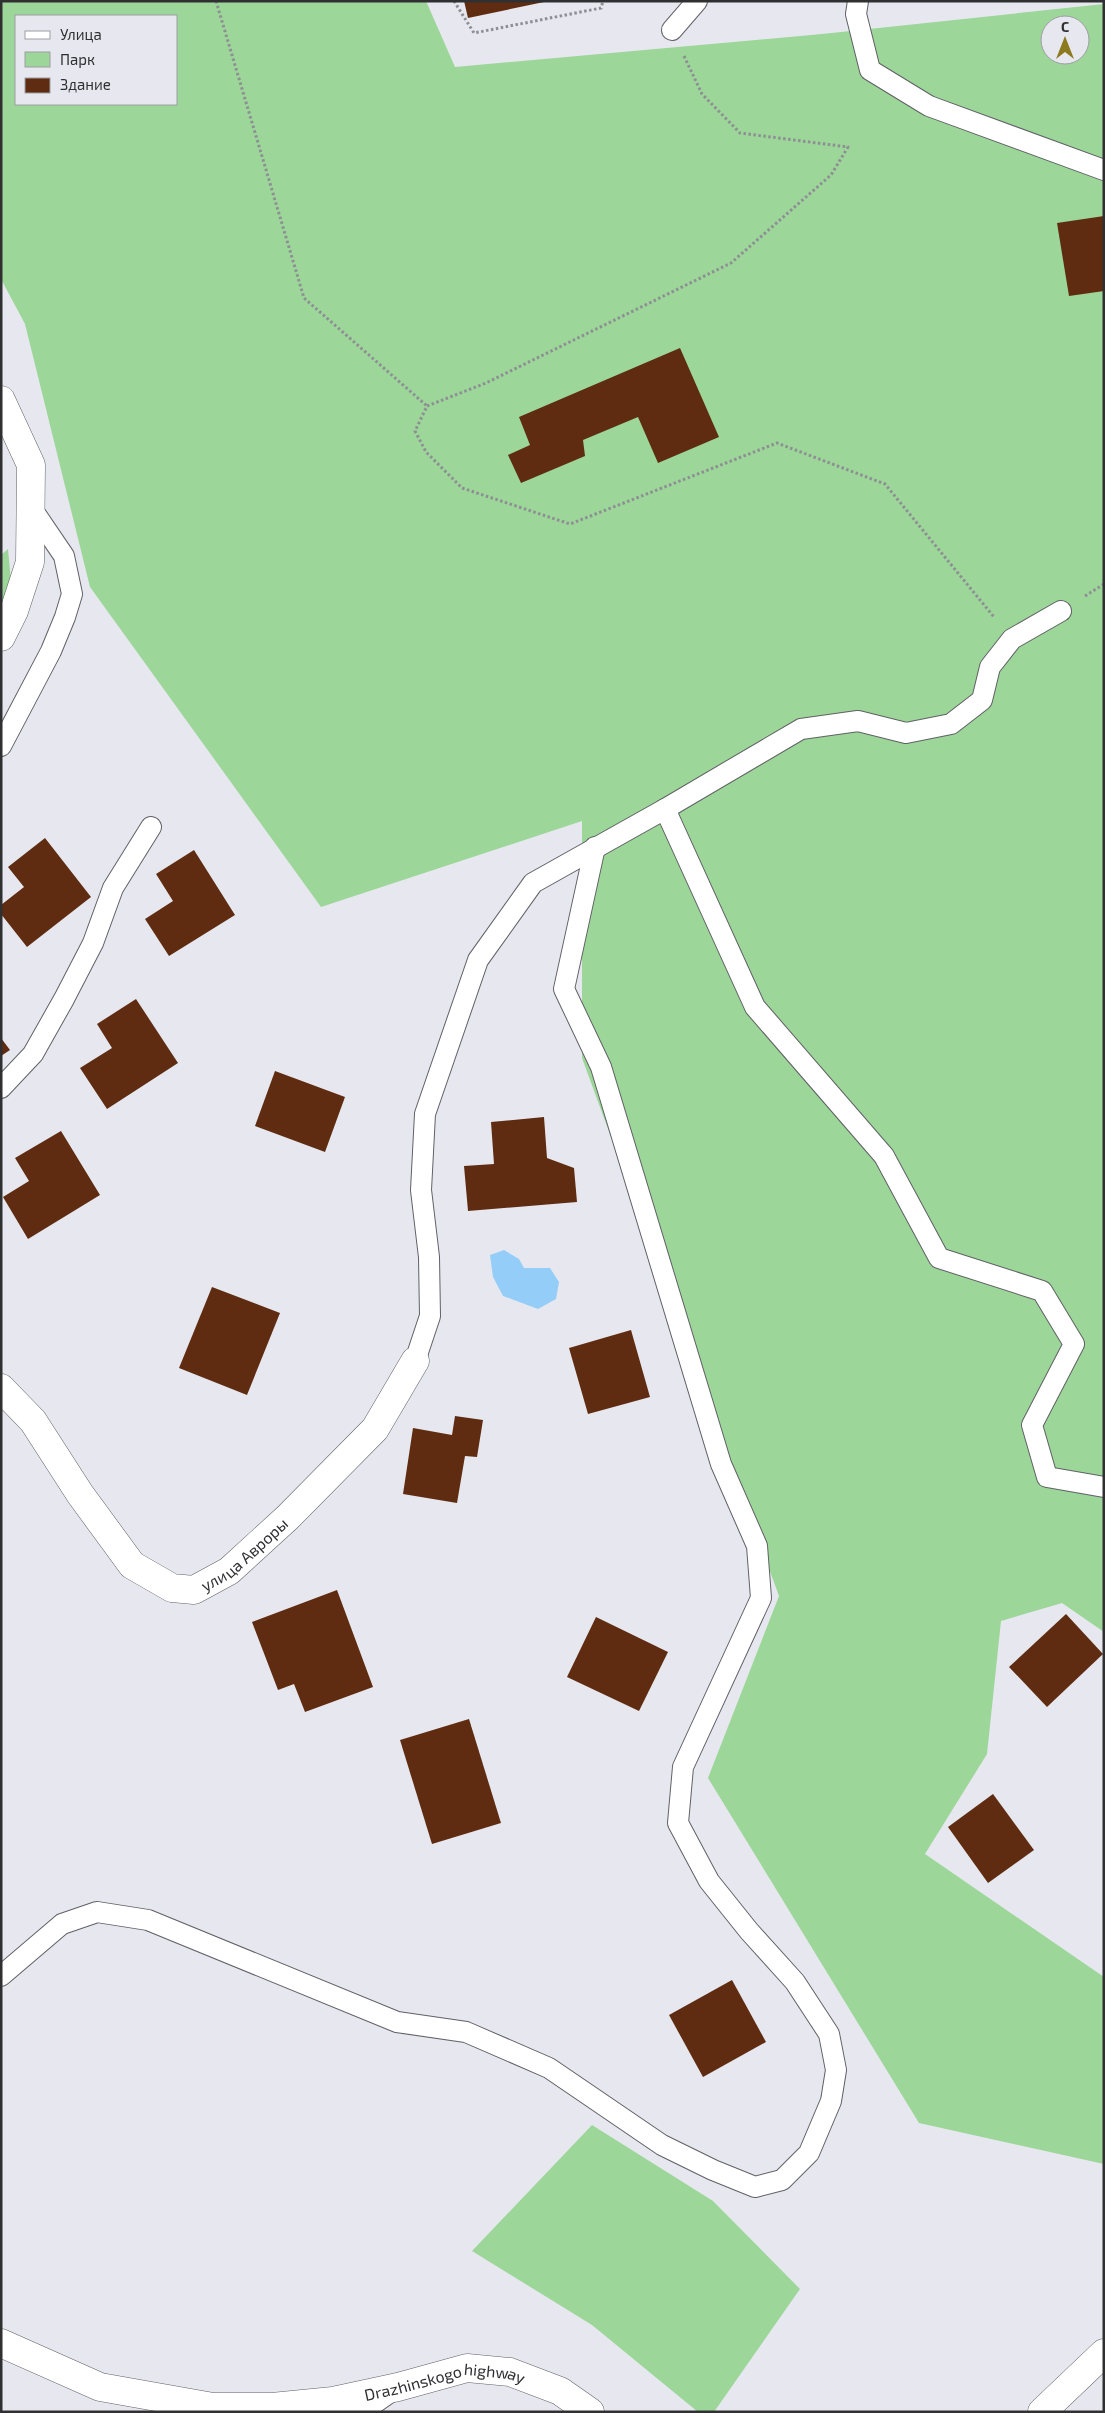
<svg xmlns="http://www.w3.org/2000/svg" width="1105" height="2413" font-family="'Exo 2',sans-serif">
	<rect width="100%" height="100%" fill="#e7e8ef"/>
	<g fill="#9cd699" fill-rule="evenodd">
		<path d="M1,1H426L455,67L822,34L1104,4V1632L1062,1603L1001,1621L987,1754L925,1854L1104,1977V2164L919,2123L708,1778L779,1596L582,1058V821L321,907L90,587L25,324L1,279ZM16,16H176V104H16ZM1050,25H1080V55H1050Z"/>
		<polygon points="8,549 12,592 1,611 1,555"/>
		<polygon points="592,2125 713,2201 800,2289 714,2412 698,2412 592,2325 472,2251"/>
	</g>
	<polygon fill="#94cdf7" points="504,1250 519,1259 524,1268 550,1268 559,1282 556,1299 538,1309 503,1296 493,1277 490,1255"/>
	<g fill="#5f2c11">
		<polygon points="464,1 544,1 544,2 468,18"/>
		<polygon points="1104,216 1104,291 1069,296 1057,223"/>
		<polygon points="680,348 719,437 658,463 638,417 583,440 585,456 521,483 508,455 530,445 519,417"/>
		<polygon points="45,838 91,897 27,947 1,914 1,905 24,887 8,867"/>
		<polygon points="194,850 235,915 169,956 145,919 173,901 156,874"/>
		<polygon points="136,999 178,1063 107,1109 80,1068 112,1048 97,1024"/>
		<polygon points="1,1038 10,1050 1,1056"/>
		<polygon points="275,1071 345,1097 325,1152 255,1126"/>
		<polygon points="544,1117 547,1158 574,1168 577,1202 468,1211 464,1166 494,1164 491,1122"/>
		<polygon points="61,1131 100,1195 28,1239 3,1197 29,1181 15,1158"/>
		<polygon points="212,1287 280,1313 247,1395 179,1368"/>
		<polygon points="631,1330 650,1397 588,1414 569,1348"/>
		<polygon points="455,1416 483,1420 477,1457 465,1456 457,1503 403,1494 413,1428 452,1435"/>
		<polygon points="337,1590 373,1687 305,1712 294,1684 278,1690 252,1622"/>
		<polygon points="1066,1614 1103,1654 1047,1707 1009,1667"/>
		<polygon points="596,1617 668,1652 639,1711 567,1677"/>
		<polygon points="469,1719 501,1823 432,1844 400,1740"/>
		<polygon points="993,1794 1034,1850 988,1883 948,1827"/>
		<polygon points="732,1980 766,2042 703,2077 669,2015"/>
	</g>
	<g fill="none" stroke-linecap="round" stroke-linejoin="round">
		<g stroke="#606066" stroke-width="22">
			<g id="lane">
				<polyline points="858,1 856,14 870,70 929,106 1104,170"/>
				<polyline points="672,30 697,1"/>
				<polyline points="1,746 51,651 65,617 72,594 64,556 30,506"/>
				<polyline points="665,809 801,729 858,721 906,733 951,724 982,700 990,667 1012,639 1061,611"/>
				<polyline points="1,1088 33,1054 64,999 93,943 113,888 151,827"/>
				<polyline points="415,1361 430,1316 429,1257 421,1190 425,1114 478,960 533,883 665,809 755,1007 884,1156 939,1258 1042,1291 1074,1344 1032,1425 1047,1477 1104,1487"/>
				<polyline points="1,1976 62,1924 97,1912 148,1920 397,2022 466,2032 549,2068 662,2145 713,2170 755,2187 782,2180 809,2153 831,2101 836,2070 829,2034 795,1982 749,1931 709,1881 678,1823 683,1767 761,1598 757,1546 721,1464 601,1067 564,989 595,847"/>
				<polyline points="362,2412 389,2393"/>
			</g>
		</g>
		<g stroke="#606066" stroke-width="29">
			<g id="street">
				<polyline points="1,400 31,465 30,562 14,611 1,637"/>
				<path id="s1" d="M1,1388L33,1421L80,1494L132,1565L172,1588L194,1590L229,1571L287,1518L375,1429L415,1361"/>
			</g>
		</g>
		<g stroke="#606066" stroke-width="29">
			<g id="secondary">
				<path id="s2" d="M1,2343L100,2387L213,2407H272L333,2401L398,2387L467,2368L510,2372L560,2391L590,2412"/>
				<polyline points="1042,2412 1104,2353"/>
			</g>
		</g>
		<g stroke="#8e8f94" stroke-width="3" stroke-dasharray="2.5 2.5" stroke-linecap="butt">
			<polyline points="216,1 304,298 427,406"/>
			<polyline points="454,1 474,33 601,8 603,1"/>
			<polyline points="684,56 702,94 740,133 848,147 831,175 731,263 486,383 427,406 415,431 426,452 462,488 570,524 777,443 885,484 994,617"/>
			<polyline points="1085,596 1104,584"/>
		</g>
		<use href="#lane" stroke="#fff" stroke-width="20"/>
		<use href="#street" stroke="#fff" stroke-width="28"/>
		<use href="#secondary" stroke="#fff" stroke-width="28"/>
	</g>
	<g text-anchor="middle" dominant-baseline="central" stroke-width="5" stroke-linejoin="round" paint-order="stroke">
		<g font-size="16" fill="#303033" stroke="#e7e8ef">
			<text stroke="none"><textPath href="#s1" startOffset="351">улица Авроры</textPath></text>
			<text stroke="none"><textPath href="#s2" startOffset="458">Drazhinskogo highway</textPath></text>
		</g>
	</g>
	<rect width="1105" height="2413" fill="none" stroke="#303033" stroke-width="5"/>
	<rect x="15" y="15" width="162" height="90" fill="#e7e8ef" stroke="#9e9ea4"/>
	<rect x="25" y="31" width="25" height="8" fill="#ffffff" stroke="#9e9ea4"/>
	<text x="60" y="40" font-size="15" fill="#303033">Улица</text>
	<rect x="25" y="52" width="25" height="15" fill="#9cd699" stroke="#9e9ea4"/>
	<text x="60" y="65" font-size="15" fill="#303033">Парк</text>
	<rect x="25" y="78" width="25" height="15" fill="#5f2c11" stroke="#9e9ea4"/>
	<text x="60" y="90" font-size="15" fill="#303033">Здание</text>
	<g transform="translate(1065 40)"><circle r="24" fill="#e7e8ef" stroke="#9e9ea4"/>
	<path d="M0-4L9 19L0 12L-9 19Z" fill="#8d791e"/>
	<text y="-8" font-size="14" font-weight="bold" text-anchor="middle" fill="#303033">С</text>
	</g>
</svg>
